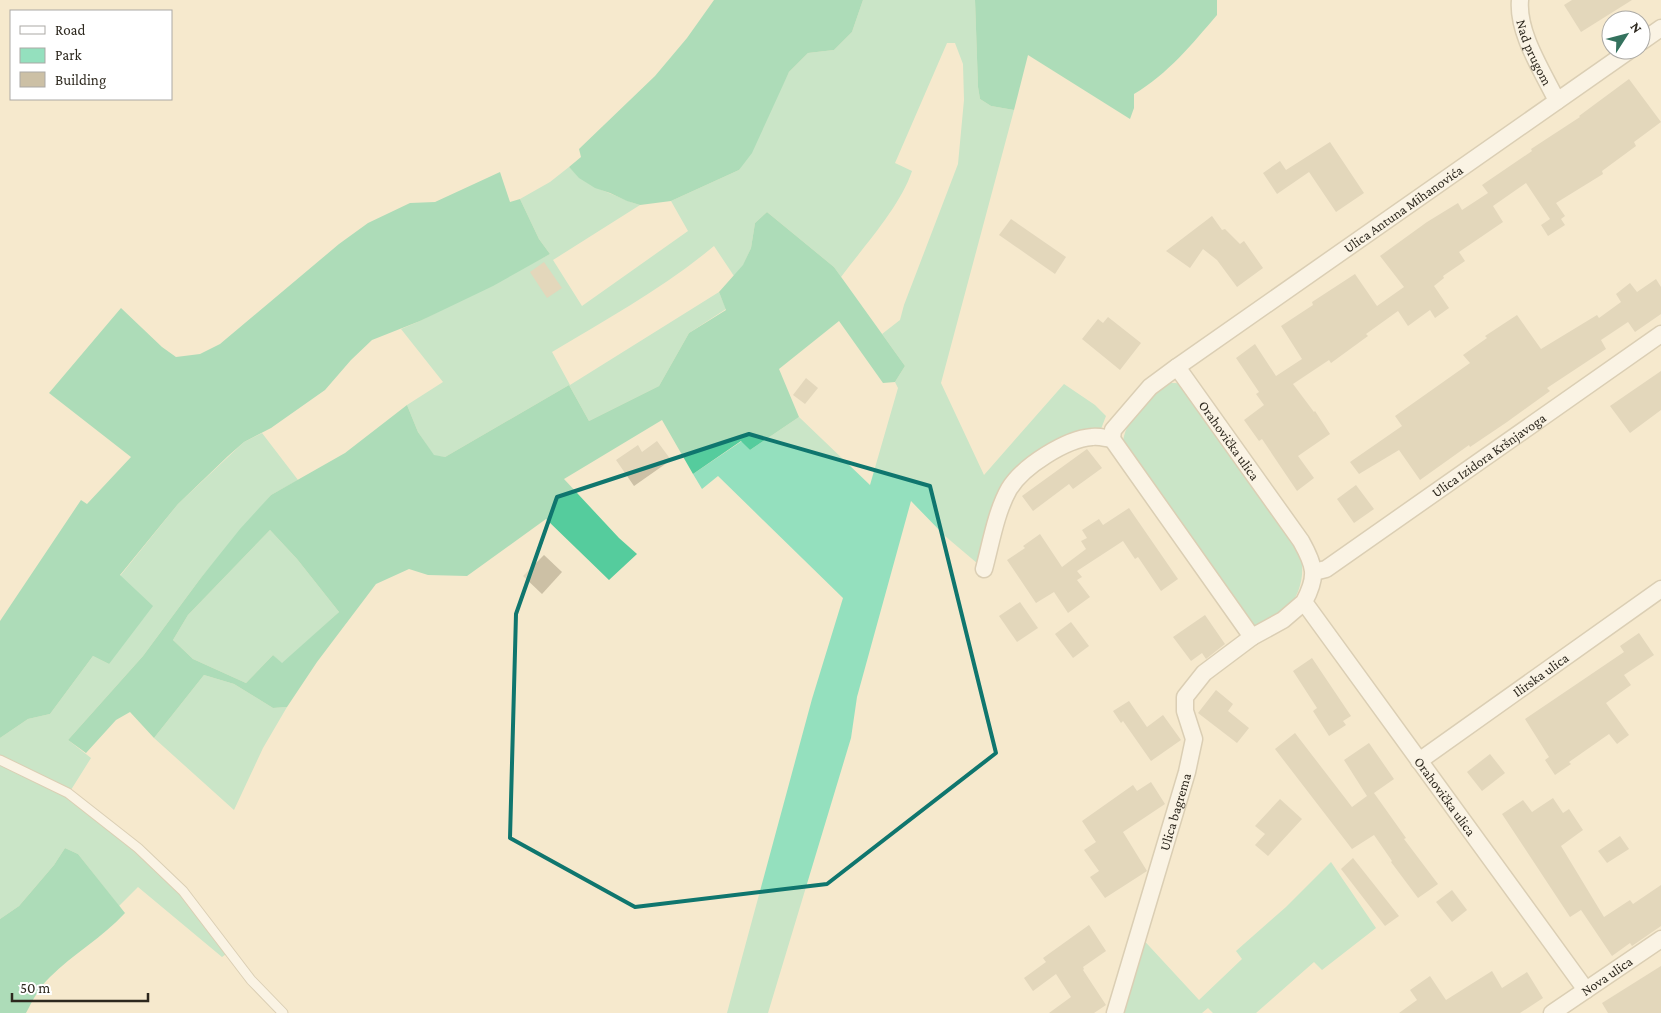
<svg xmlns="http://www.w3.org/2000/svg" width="1661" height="1013" font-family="'Crimson Pro',serif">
	<rect width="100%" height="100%" fill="#f5e9cd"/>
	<g fill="#94e0be">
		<path d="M863,0H975L978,87L980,99L991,106L1014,110L941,383L984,475L1064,384L1095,405L1106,416L1101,429L1093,437L1017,478L984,569L945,536L911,501L857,697L851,738L768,1013H727L812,699L843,598L718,476L702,489L693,474L742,441L750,450L799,417L870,485L898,388L895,382L905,366L882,334L900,320L904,305L958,164L964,100L963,64L955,43H947L895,163L912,171C900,207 864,246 841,277L834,267L767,212L755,223L751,248L743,266L734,276L714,246C665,287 607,319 552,352L570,385L719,292L726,309L689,333L659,386L589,421L569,385L445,457L434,456L418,432L407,405L443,382L401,329L420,321L550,254L539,239L520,199L550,182L569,167C582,181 592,186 609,193C620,197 629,202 640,205L553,260L582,306L688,231L671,201L739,170L789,72L808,53L834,50L852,32Z"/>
		<path d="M1166,383H1176L1186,387L1298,549C1299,554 1301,559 1302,564C1304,586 1293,611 1272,620C1266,623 1260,624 1254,627L1123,445C1123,421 1149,397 1166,383Z"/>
		<polygon points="262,433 298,480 271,495 200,579 143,656 68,740 91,758 69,793 183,891 229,952 222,957 138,887 119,906 78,854 65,848 54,865 19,906 0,919 0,738 28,719 50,714 93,656 109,664 120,576 178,504 244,442"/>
		<polygon points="270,530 297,559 339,612 282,664 273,655 246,683 193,659 173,640 188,615"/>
		<polygon points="204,675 234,684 273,708 287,707 263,748 234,810 154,738"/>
		<polygon points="1331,862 1376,928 1322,970 1314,962 1256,1013 1213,1013 1208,1008 1202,1013 1115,1013 1138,934 1199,1000 1242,959 1236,951 1286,907"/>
	</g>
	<g fill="#55cc9d" fill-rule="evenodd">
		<polygon points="714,0 863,0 852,32 834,50 808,53 789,72 752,153 739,170 671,201 640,205 627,201 610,193 595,188 579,178 569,167 581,157 579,149 655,76 687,38"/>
		<path d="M975,0H1217V15C1192,44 1168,74 1134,94V108L1130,119L1028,55L1014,110L991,106L980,99L978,87Z"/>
		<polygon points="500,172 510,202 520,199 539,239 550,254 493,286 420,321 372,340 351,360 325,390 271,428 244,442 228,456 178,504 120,575 153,606 109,664 93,656 50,714 28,719 0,738 0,621 81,500 87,504 131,457 49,393 121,308 162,347 176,357 200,354 220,344 339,244 368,223 410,203 435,202"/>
		<path d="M767,212L834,267L905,366L895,382L883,383L839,321L779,369L799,417L750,450L741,441L693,474L662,420L564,479L619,538L637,554L609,580L546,519L467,576L428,575L409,569L376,584L317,662L287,707L273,708L234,684L204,675L154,738L130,712L116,720L86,753L68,740L143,656L200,579L240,529L271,495L345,453L407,405L418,432L434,455L445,457L569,385L589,421L659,386L689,333L726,310L719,292L743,265L751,248L755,223ZM270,530L297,559L339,612L282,663L273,655L246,683L193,659L173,640L188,615Z"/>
		<path d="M65,848L78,854L125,913C102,938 73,954 50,977C39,987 33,1000 26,1013H0V919L19,906L54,865Z"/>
	</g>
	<g fill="#ccc0a5">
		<polygon points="1572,0 1632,0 1581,32 1564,5"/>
		<polygon points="1629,79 1661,122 1634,142 1636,146 1602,171 1603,174 1556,203 1565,216 1561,219 1565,225 1548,236 1541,225 1550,219 1526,183 1493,206 1503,222 1459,252 1465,261 1443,276 1444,278 1434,286 1449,308 1435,318 1430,310 1408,326 1398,311 1366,334 1368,336 1331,363 1329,360 1293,384 1314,412 1315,411 1330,434 1298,456 1314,478 1297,491 1262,439 1259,441 1244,420 1264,405 1256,394 1259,392 1236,358 1255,344 1276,376 1302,359 1281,326 1313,305 1312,302 1355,274 1377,306 1404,287 1380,256 1427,222 1458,203 1462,210 1488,193 1482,185 1532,151 1531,149 1580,117 1579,116"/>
		<polygon points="1330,142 1364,193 1336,212 1309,172 1277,194 1263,173 1280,161 1286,170"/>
		<polygon points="1212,216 1222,230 1225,229 1240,244 1244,241 1263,268 1237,287 1217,260 1203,249 1190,268 1166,251"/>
		<polygon points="1011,219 1066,257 1055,274 999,235"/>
		<polygon points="544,262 562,288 547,298 530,272"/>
		<polygon points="1656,279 1661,287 1661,314 1635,332 1628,322 1601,340 1606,349 1547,388 1550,391 1507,422 1470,447 1469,445 1420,480 1399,450 1359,474 1350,462 1402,426 1395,416 1470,363 1463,355 1487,338 1485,336 1517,315 1541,349 1597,315 1599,318 1621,302 1616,294 1630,283 1637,292"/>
		<polygon points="1108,317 1141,343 1120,370 1082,339 1098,319 1103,323"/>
		<polygon points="1661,371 1661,410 1630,433 1610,406"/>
		<polygon points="806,378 818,388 805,404 793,395"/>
		<polygon points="657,441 671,460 634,486 616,460 638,445 642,452"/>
		<polygon points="1087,449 1102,468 1073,489 1069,484 1033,511 1022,496"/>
		<polygon points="1356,485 1374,509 1354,523 1337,499"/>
		<polygon points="1129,508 1178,579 1161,591 1138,557 1135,559 1123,541 1077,571 1082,577 1077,580 1090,597 1068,613 1054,592 1036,603 1007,560 1025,548 1023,546 1040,534 1062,567 1086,549 1081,541 1087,538 1082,530 1099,519 1103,525"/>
		<polygon points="544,555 562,572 542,594 523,576"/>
		<polygon points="1020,602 1038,628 1017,642 999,616"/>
		<polygon points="1205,615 1225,644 1206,659 1202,653 1191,661 1173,637"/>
		<polygon points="1071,622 1089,646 1073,658 1055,634"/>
		<polygon points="1639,633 1654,655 1624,675 1631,685 1606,703 1629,735 1617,744 1609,734 1569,762 1571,764 1555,775 1545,760 1549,757 1525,719 1624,652 1620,646"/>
		<polygon points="1312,658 1351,716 1343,721 1346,725 1329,736 1313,711 1317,708 1293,671"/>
		<polygon points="1216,690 1233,704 1228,711 1249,728 1237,743 1198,713"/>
		<polygon points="1129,701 1147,727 1163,715 1181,740 1151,761 1123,721 1121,723 1113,711"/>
		<polygon points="1295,733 1352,807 1367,796 1344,760 1369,743 1394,779 1374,793 1406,838 1404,839 1438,884 1418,898 1391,862 1392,861 1374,835 1352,849 1275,749"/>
		<polygon points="1490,754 1505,773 1482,791 1467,772"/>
		<polygon points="1151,782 1165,804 1123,832 1147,871 1105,898 1090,877 1099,871 1084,850 1096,842 1082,821 1133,785 1137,791"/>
		<polygon points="1553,798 1563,813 1569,809 1583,830 1561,846 1604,917 1630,900 1633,904 1661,885 1661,926 1632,946 1630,943 1612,956 1581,910 1570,917 1502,814 1523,800 1532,812"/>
		<polygon points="1280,799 1302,819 1268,856 1255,845 1265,834 1255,826"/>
		<polygon points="1620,836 1629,849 1607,863 1598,851"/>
		<polygon points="1353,858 1399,916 1385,926 1341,869"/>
		<polygon points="1452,890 1467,910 1452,922 1436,902"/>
		<polygon points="1089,925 1106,951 1083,967 1084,969 1083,970 1106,1005 1094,1013 1049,1013 1071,997 1056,974 1033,991 1024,978 1046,962 1043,958"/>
		<polygon points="1661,966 1661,1013 1608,1013 1602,1003"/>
		<polygon points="1492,971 1502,988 1527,972 1543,998 1520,1013 1399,1013 1417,1000 1410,990 1430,976 1446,1000"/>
	</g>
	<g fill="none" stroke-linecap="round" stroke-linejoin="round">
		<g stroke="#baae94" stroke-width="11">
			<polyline id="lane" points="0,760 68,793 138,848 183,891 251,980 283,1013"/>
		</g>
		<g stroke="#baae94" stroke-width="19">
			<g id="street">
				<path id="s1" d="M1520,0C1517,33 1543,72 1557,101"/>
				<polyline points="1641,42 1661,28"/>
				<path id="s2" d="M1177,367L1630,50"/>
				<path d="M984,569C991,543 996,512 1009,489C1023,466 1066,439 1092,437C1098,436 1105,438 1112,439"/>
				<path id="s3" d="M1314,572L1326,569L1661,334"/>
				<path id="s4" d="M1304,602L1283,620L1252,637L1112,439L1113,430L1150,387L1177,367L1301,541C1315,566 1318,576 1304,602L1586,990"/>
				<path id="s5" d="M1419,761L1661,589"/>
				<path id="s6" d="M1115,1013L1187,772L1194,739L1185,711V697L1204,673L1252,637"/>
				<path id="s7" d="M1552,1013L1661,939"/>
			</g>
		</g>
		<use href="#lane" stroke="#fff" stroke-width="9"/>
		<use href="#street" stroke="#fff" stroke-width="16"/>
	</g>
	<path d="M0 0H1661V1013H0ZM749,434L930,486L996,753L827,884L635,907L510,838L516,614L557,497Z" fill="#f5e9cd" fill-opacity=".55" fill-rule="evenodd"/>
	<path fill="none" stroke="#0f766e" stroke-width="4" stroke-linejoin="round" d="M749,434L930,486L996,753L827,884L635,907L510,838L516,614L557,497Z"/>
	<g text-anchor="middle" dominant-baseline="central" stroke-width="4.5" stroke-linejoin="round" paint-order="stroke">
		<g font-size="14" fill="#2d281e" stroke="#fff">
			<text stroke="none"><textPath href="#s1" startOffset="55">Nad prugom</textPath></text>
			<text stroke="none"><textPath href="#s2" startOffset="276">Ulica Antuna Mihanovića</textPath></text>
			<text stroke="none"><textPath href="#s4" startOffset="495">Orahovička ulica</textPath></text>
			<text stroke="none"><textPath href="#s3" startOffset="211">Ulica Izidora Kršnjavoga</textPath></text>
			<text stroke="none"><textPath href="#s5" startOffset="149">Ilirska ulica</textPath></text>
			<text stroke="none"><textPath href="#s4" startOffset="924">Orahovička ulica</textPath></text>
			<text stroke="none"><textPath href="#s6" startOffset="210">Ulica bagrema</textPath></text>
			<text stroke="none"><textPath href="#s7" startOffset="66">Nova ulica</textPath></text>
		</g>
	</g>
	<rect x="10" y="10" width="162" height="90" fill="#ffffff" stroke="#aba9a5"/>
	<rect x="20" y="26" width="25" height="8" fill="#ffffff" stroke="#aba9a5"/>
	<text x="55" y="35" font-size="15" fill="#2d281e">Road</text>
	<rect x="20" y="48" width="25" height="15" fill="#94e0be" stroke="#aba9a5"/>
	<text x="55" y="60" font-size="15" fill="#2d281e">Park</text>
	<rect x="20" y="72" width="25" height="15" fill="#ccc0a5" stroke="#aba9a5"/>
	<text x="55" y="85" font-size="15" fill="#2d281e">Building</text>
	<g transform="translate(1626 35) rotate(54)"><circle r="24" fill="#ffffff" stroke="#aba9a5"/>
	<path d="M0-4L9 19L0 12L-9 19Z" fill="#34725e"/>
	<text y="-8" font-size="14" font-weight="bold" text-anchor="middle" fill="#2d281e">N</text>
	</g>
	<path d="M12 993v8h136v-8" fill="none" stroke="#2d281e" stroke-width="2.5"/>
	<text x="20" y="993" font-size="15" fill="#2d281e" stroke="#ffffff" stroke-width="4" paint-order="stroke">50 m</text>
</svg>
